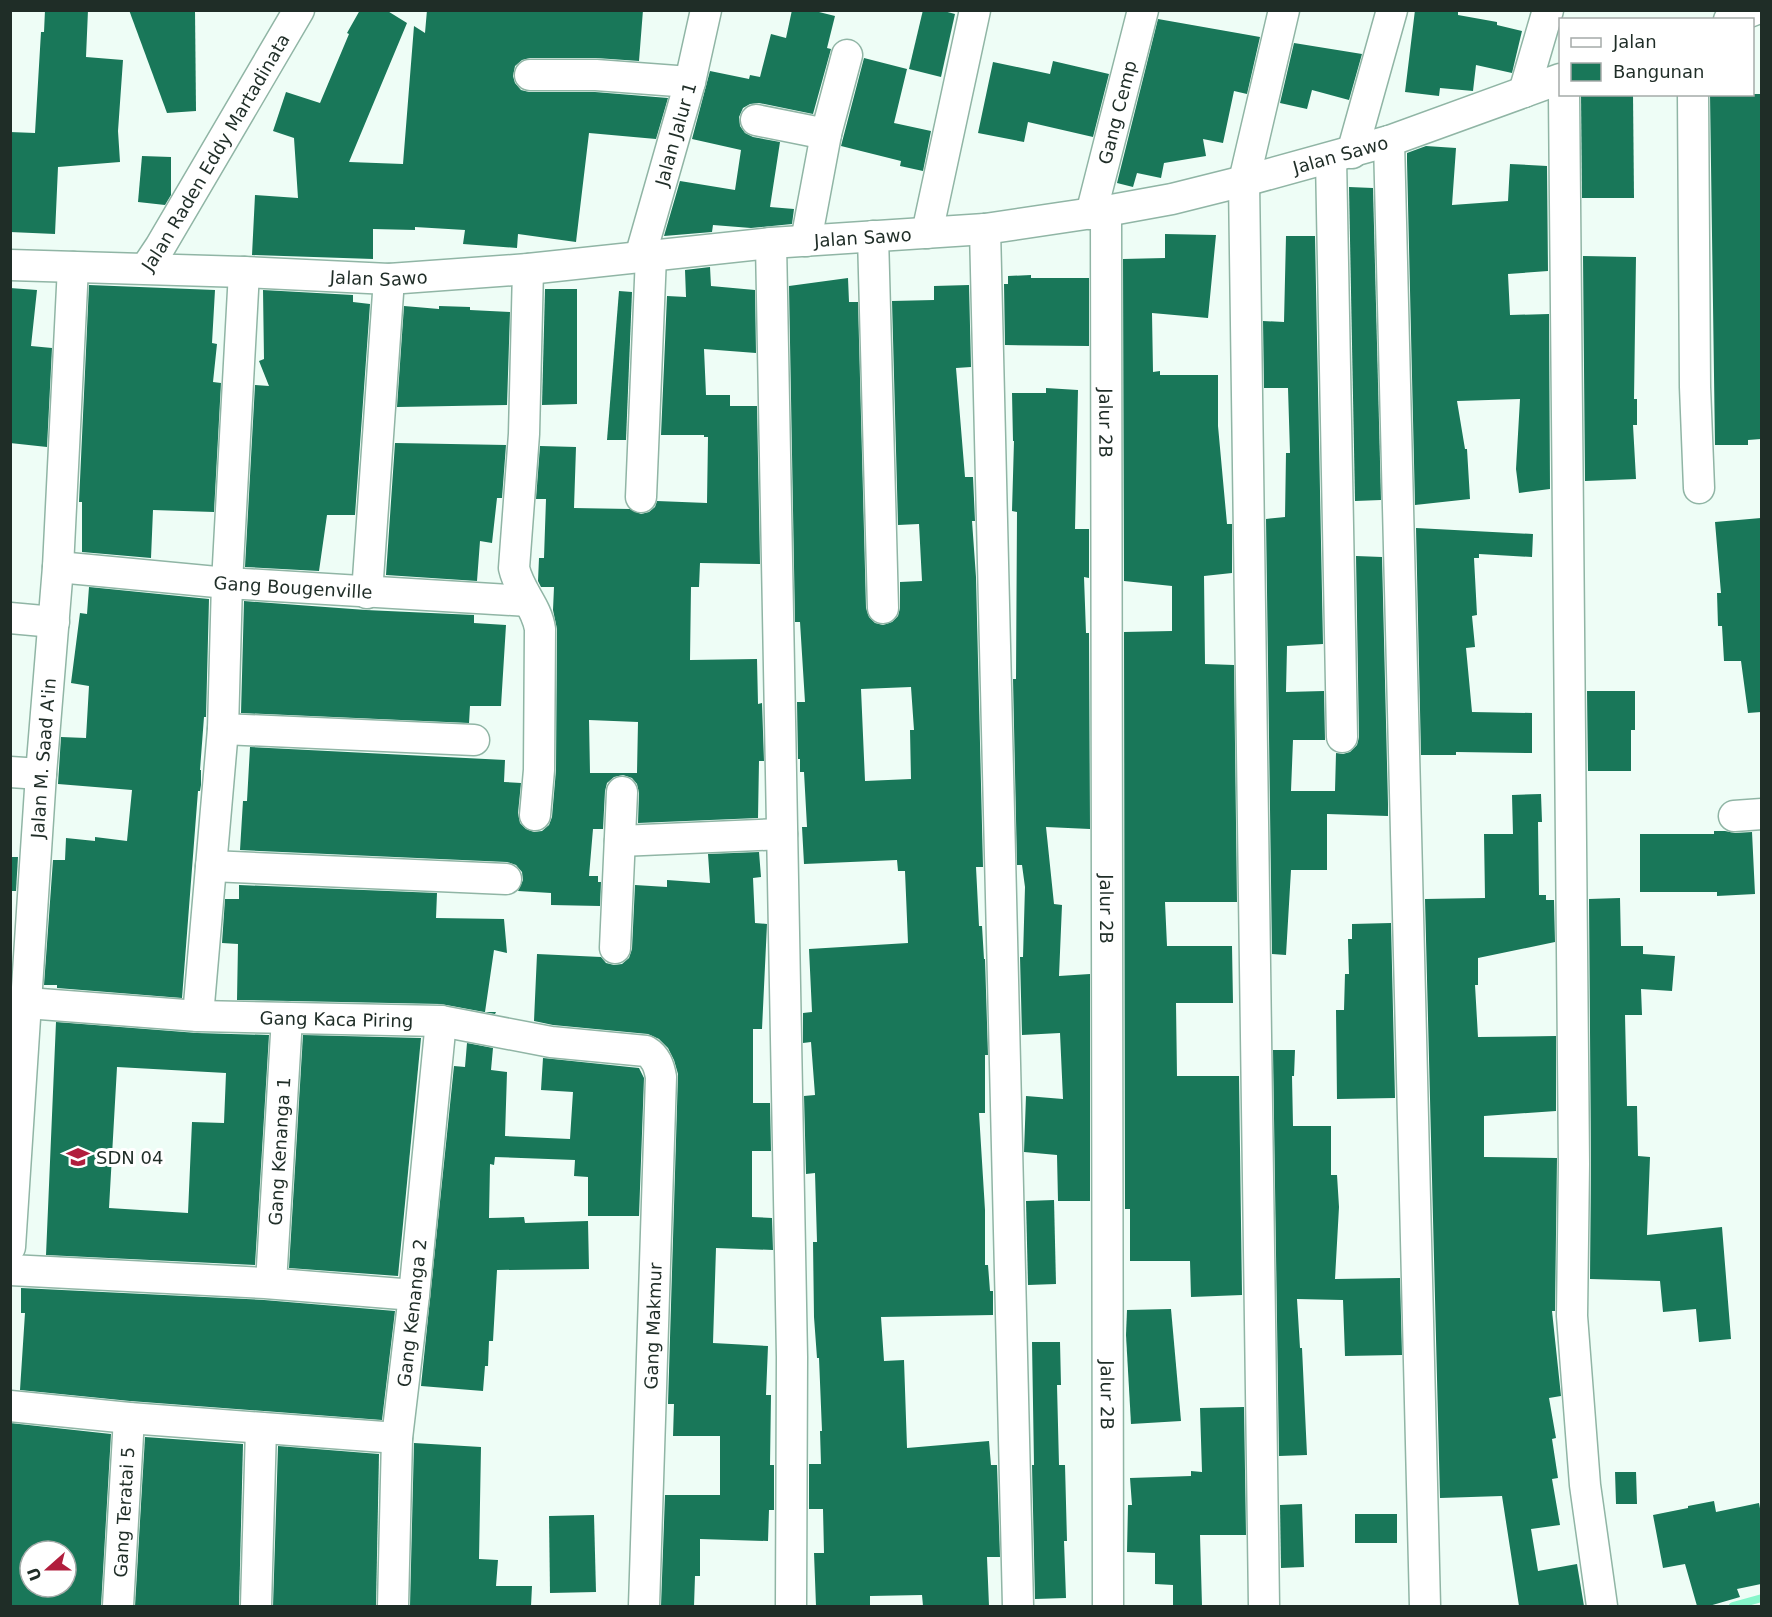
<svg xmlns="http://www.w3.org/2000/svg" width="1772" height="1617" font-family="'DejaVu Sans',sans-serif">
	<rect width="100%" height="100%" fill="#eefdf6"/>
	<g fill="none" stroke-linecap="round" stroke-linejoin="round">
		<polyline stroke="#86f6ca" stroke-width="8" points="1733,1606 1762,1598"/>
	</g>
	<g fill="#197759" fill-rule="evenodd">
		<polygon points="45,10 88,10 86,57 123,60 118,131 120,162 58,167 55,234 10,232 10,132 35,133 41,32 44,32"/>
		<polygon points="129,10 195,10 196,111 167,113"/>
		<polygon points="360,10 386,10 407,23 349,162 403,164 414,26 425,33 427,10 643,10 639,61 596,58 530,58 522,60 515,66 513,76 515,83 521,90 529,92 595,92 668,98 656,139 589,133 576,242 518,234 517,248 463,244 465,230 415,227 415,230 373,229 373,259 252,255 255,195 298,198 294,138 273,131 286,92 320,103 349,34 347,33"/>
		<polygon points="792,10 811,10 835,16 827,48 831,49 813,114 759,103 750,104 743,108 739,117 740,126 745,133 753,137 780,142 770,207 794,209 792,224 751,228 713,225 712,232 664,236 680,181 735,190 741,150 692,139 710,71 749,79 750,75 760,77 771,34 786,38"/>
		<polygon points="923,10 940,10 955,14 941,77 909,69"/>
		<polygon points="1415,10 1458,10 1458,15 1497,22 1497,25 1522,31 1512,73 1476,65 1473,91 1440,88 1439,96 1405,92"/>
		<polygon points="1158,19 1260,37 1247,94 1234,91 1223,143 1203,139 1206,156 1164,163 1161,178 1137,173 1133,187 1117,183"/>
		<polygon points="1294,43 1362,54 1349,100 1312,90 1307,109 1280,103"/>
		<polygon points="864,58 907,69 894,123 931,131 923,171 900,166 901,161 841,146"/>
		<polygon points="1053,61 1109,74 1093,137 1028,122 1024,142 978,133 993,62 1050,74"/>
		<polygon points="1581,94 1633,94 1634,198 1582,198"/>
		<polygon points="1710,94 1761,94 1761,439 1748,440 1748,445 1715,445"/>
		<polygon points="1426,146 1456,148 1452,205 1508,201 1510,164 1547,166 1548,271 1508,274 1510,315 1549,314 1550,489 1519,493 1516,469 1520,399 1457,401 1465,449 1467,449 1470,499 1415,505 1407,161 1407,153"/>
		<polygon points="142,156 171,157 171,195 165,205 138,202"/>
		<polygon points="1349,187 1373,188 1381,500 1355,501"/>
		<polygon points="1165,234 1216,235 1208,318 1152,313 1153,372 1160,371 1160,375 1218,375 1218,426 1227,524 1232,524 1232,573 1204,576 1205,664 1234,665 1237,902 1165,902 1167,946 1232,946 1233,1003 1176,1003 1177,1076 1239,1076 1242,1295 1191,1297 1190,1261 1130,1261 1130,1209 1125,1209 1124,632 1172,631 1172,586 1124,581 1123,259 1165,258"/>
		<polygon points="1286,236 1315,236 1323,644 1287,646 1286,692 1324,691 1325,740 1293,740 1291,791 1335,791 1336,753 1343,754 1350,752 1357,745 1359,737 1356,556 1382,557 1388,804 1388,816 1327,814 1327,870 1291,870 1286,955 1272,954 1266,519 1285,517 1286,453 1290,453 1288,388 1264,388 1263,321 1284,322"/>
		<polygon points="1583,256 1636,257 1634,399 1637,399 1637,425 1633,425 1636,479 1585,481"/>
		<path d="M710,267L711,286L755,290L756,353L704,349L706,395H730V406H757L760,564L700,563L699,587H691L690,660L757,659L758,704L762,703L764,761H759L758,818L638,823L639,793L637,784L632,778L623,775L614,777L607,783L605,791L603,829H593L589,876H598V882H601L600,906L551,905V893L518,891L523,880L522,872L516,865L507,862L240,850L243,801H247L250,747L505,760L504,782L521,783L518,813L520,823L526,829L534,832L542,831L549,825L552,817L556,770L557,629L553,610L554,587H541L538,581L539,558H544L546,499H536L540,446L576,447L574,508L630,509L641,514L649,512L655,507L657,501L707,503L708,437H704V435H661L667,296L686,297L685,270ZM589,720L638,722L637,773H590Z"/>
		<polygon points="1031,275 1031,278 1089,278 1089,346 1005,345 1004,284 1008,284 1008,276"/>
		<path d="M848,278L849,302H858L866,608L869,617L875,623L883,625L892,622L898,616L900,608V582L922,581L919,524L898,525L892,301L934,300V286L969,285L971,367L956,368L965,477H973L975,521H972L976,577L983,867H976L979,926H982L984,959H985L988,1055H985V1113H979L985,1210V1265H988L990,1291H993V1315L881,1317L884,1361L904,1360L907,1448L989,1441L991,1465H997L1000,1557H987L989,1606H923L922,1595L870,1596V1606H816L814,1553H824L823,1509H809V1464H821L820,1431H822L819,1358H817L814,1317L813,1242H817L815,1173L806,1174L804,1096L815,1095L811,1042L803,1043V1013L812,1012L809,949L908,943L905,871H898L897,860L804,864L802,827H807L804,772H800V759H798L797,702H805L800,622H795L789,286ZM911,687L914,730H910L911,779L865,781L861,689Z"/>
		<polygon points="89,285 215,290 212,343 217,344 213,382 221,383 214,512 153,510 151,558 82,552 82,502 79,502"/>
		<polygon points="10,288 37,290 31,346 52,348 47,447 10,443"/>
		<polygon points="545,289 577,289 577,404 542,405"/>
		<polygon points="263,290 353,295 353,302 370,304 355,515 327,515 319,571 245,567 255,385 269,386 259,361 264,359"/>
		<polygon points="619,291 632,292 626,440 607,440"/>
		<polygon points="404,306 439,309 439,306 470,307 470,310 510,312 507,405 397,407"/>
		<polygon points="1046,388 1078,390 1075,529 1089,529 1089,578 1084,577 1086,633 1089,633 1090,829 1046,827 1054,904 1062,905 1059,976 1090,974 1090,1201 1058,1201 1057,1155 1024,1152 1026,1096 1063,1099 1060,1033 1022,1035 1020,957 1023,957 1025,887 1022,865 1017,865 1013,679 1016,679 1017,512 1012,511 1014,441 1013,441 1012,393 1046,393"/>
		<polygon points="395,443 506,445 502,498 497,498 492,543 480,541 477,581 386,575"/>
		<polygon points="1761,518 1761,712 1748,713 1741,661 1724,661 1722,626 1718,626 1717,593 1721,593 1715,522"/>
		<polygon points="1416,528 1533,534 1532,557 1479,554 1479,558 1474,558 1477,615 1472,616 1475,647 1466,648 1472,712 1532,713 1532,753 1456,752 1456,755 1421,755"/>
		<polygon points="89,587 209,599 206,717 204,717 200,770 201,770 201,785 200,791 198,791 182,998 57,988 57,985 44,985 53,860 65,860 66,838 95,841 95,837 127,841 132,790 58,784 61,737 86,738 89,686 71,683 80,613 87,614"/>
		<polygon points="244,601 366,610 474,615 474,623 506,625 501,706 470,706 469,723 241,713"/>
		<polygon points="1587,691 1635,691 1635,730 1631,730 1631,771 1588,771"/>
		<polygon points="1541,794 1542,822 1538,822 1539,895 1546,895 1546,900 1554,900 1555,942 1478,958 1478,985 1475,985 1478,1037 1556,1036 1556,1111 1484,1116 1484,1157 1557,1158 1555,1311 1552,1311 1561,1396 1549,1398 1556,1438 1552,1439 1558,1478 1552,1479 1560,1525 1531,1529 1538,1571 1577,1564 1584,1606 1519,1606 1502,1496 1440,1498 1425,899 1485,898 1484,834 1513,834 1512,795"/>
		<polygon points="1714,831 1725,831 1735,833 1752,832 1755,894 1717,896 1717,892 1640,892 1640,834 1714,834"/>
		<polygon points="759,852 761,877 753,878 755,923 767,924 762,1029 753,1029 753,1103 770,1103 771,1151 752,1151 752,1217 772,1218 773,1250 716,1248 713,1343 768,1346 766,1395 771,1395 770,1465 774,1465 774,1510 769,1510 768,1541 700,1539 700,1576 695,1576 694,1606 661,1606 665,1495 720,1495 720,1436 673,1436 674,1404 668,1404 678,1074 674,1060 668,1048 659,1039 648,1034 553,1025 534,1021 537,954 601,957 606,963 614,965 622,964 629,958 632,949 635,885 667,887 667,880 710,883 708,854"/>
		<polygon points="10,857 18,857 16,891 10,891"/>
		<polygon points="239,885 437,893 436,918 504,919 507,953 494,950 485,1012 496,1012 495,1014 441,1004 237,1000 238,944 222,943 225,899 239,899"/>
		<polygon points="1620,898 1621,946 1643,946 1643,954 1675,956 1672,991 1641,989 1642,1015 1625,1015 1627,1106 1637,1106 1638,1156 1650,1157 1647,1235 1722,1227 1731,1339 1699,1342 1696,1309 1663,1312 1660,1281 1590,1279 1591,1164 1589,899"/>
		<polygon points="1391,923 1395,1098 1337,1099 1336,1010 1344,1010 1345,974 1349,974 1348,939 1352,939 1352,924"/>
		<path d="M56,1022L197,1033L269,1035L255,1265L46,1255ZM117,1067L226,1073L224,1123L192,1122L188,1213L109,1208Z"/>
		<polygon points="303,1035 421,1038 398,1276 289,1268"/>
		<polygon points="467,1043 493,1048 491,1070 507,1072 505,1136 570,1139 573,1092 541,1090 543,1058 639,1068 644,1078 639,1216 588,1216 588,1177 574,1176 575,1160 495,1157 494,1165 490,1164 489,1218 524,1217 525,1223 588,1221 589,1269 497,1270 493,1341 489,1341 488,1366 485,1366 483,1391 421,1386 454,1066 465,1067"/>
		<polygon points="1273,1050 1295,1050 1294,1076 1292,1076 1293,1126 1331,1126 1331,1175 1337,1175 1339,1207 1335,1279 1400,1278 1402,1355 1345,1356 1343,1300 1297,1299 1300,1348 1302,1348 1307,1455 1279,1456"/>
		<polygon points="1054,1200 1056,1284 1028,1285 1026,1201"/>
		<polygon points="21,1288 264,1300 395,1311 382,1420 130,1401 20,1390 25,1313 21,1313"/>
		<polygon points="1171,1309 1181,1421 1131,1424 1126,1335 1127,1310"/>
		<polygon points="1032,1342 1060,1342 1061,1385 1057,1385 1059,1465 1065,1465 1067,1541 1064,1541 1066,1598 1035,1599 1032,1465 1034,1465"/>
		<polygon points="1244,1407 1246,1535 1200,1535 1202,1606 1173,1606 1173,1585 1155,1584 1155,1553 1127,1552 1128,1505 1132,1505 1130,1478 1191,1476 1191,1471 1202,1472 1200,1408"/>
		<path d="M10,1423L111,1434L101,1606H10ZM30,1551H66V1587H30Z"/>
		<polygon points="145,1437 243,1444 239,1606 135,1606"/>
		<polygon points="414,1443 481,1447 479,1559 498,1560 496,1586 532,1586 531,1606 410,1606"/>
		<polygon points="278,1446 379,1454 376,1606 273,1606"/>
		<polygon points="1615,1472 1636,1472 1637,1504 1616,1504"/>
		<polygon points="1714,1501 1716,1512 1759,1503 1761,1514 1761,1584 1737,1589 1740,1597 1709,1606 1697,1606 1685,1564 1663,1568 1653,1515 1688,1508 1688,1506"/>
		<polygon points="1302,1504 1304,1567 1281,1568 1280,1505"/>
		<rect x="1355" y="1514" width="42" height="29"/>
		<polygon points="594,1515 596,1592 550,1593 549,1516"/>
	</g>
	<g fill="none" stroke-linecap="round" stroke-linejoin="round">
		<g stroke="#90b5a5" stroke-width="33">
			<g id="street">
				<polyline points="1729,20 1754,10"/>
				<polyline points="530,75 596,75 690,82"/>
				<polyline points="1524,92 1548,10"/>
				<polyline points="1564,94 1574,1164 1572,1316 1585,1485 1602,1606"/>
				<polyline points="1693,94 1695,387 1699,488"/>
				<polyline points="756,120 826,134"/>
				<polyline points="1389,141 1425,1606"/>
				<polyline points="1352,153 1392,10"/>
				<polyline points="1331,158 1342,737"/>
				<path id="s1" d="M1106,211L1108,1606"/>
				<path id="s2" d="M1091,214L1143,10"/>
				<polyline points="985,229 1018,1606"/>
				<polyline points="927,233 975,10"/>
				<polyline points="873,236 883,608"/>
				<polyline points="806,241 826,134 847,55"/>
				<polyline points="771,243 792,1357 791,1606"/>
				<path id="s3" d="M640,257L690,82L706,10"/>
				<path id="s4" d="M10,265L244,272L389,279L528,269L771,243L985,229L1106,211L1172,199L1244,181L1389,141L1560,79"/>
				<path id="s5" d="M146,268L160,247L299,10"/>
				<path d="M528,269L524,434L514,568C519,591 537,607 540,629L539,770L535,815"/>
				<polyline points="641,497 651,256"/>
				<path id="s6" d="M58,567L227,583L528,601"/>
				<polyline points="367,593 389,279"/>
				<polyline points="10,618 54,622"/>
				<polyline points="223,729 474,740"/>
				<polyline points="10,772 41,774"/>
				<polyline points="1734,816 1762,814"/>
				<polyline points="620,841 782,834"/>
				<polyline points="211,866 506,879"/>
				<polyline points="615,948 622,792"/>
				<path id="s7" d="M27,1003L198,1016L441,1021L551,1042L646,1051C656,1057 659,1066 661,1077L644,1606"/>
				<polyline points="198,1016 223,729 227,583 244,272"/>
				<path id="s8" d="M10,1247L41,774L58,567L73,267"/>
				<polyline points="10,1270 265,1283 414,1295"/>
				<path id="s9" d="M271,1283L287,1018"/>
				<polyline points="10,1406 129,1418 397,1438"/>
				<path id="s10" d="M118,1606L129,1418"/>
				<polyline points="256,1606 261,1428"/>
				<path id="s11" d="M393,1606L397,1438L414,1295L441,1021"/>
				<polyline points="1264,1606 1244,181 1284,10"/>
			</g>
		</g>
		<use href="#street" stroke="#fff" stroke-width="30"/>
	</g>
	<defs>
		<g id="school-bare" transform="scale(1.8)"><path d="M0-5L7-2L0 1L-7-2ZM-4 1L0 2.5L4 1V4Q0 6-4 4Z" fill="#b11e3d" stroke="#fff" stroke-width="2.5" paint-order="stroke"/></g>
	</defs>
	<g fill-rule="evenodd">
		<use href="#school-bare" x="78" y="1157"/>
	</g>
	<g text-anchor="middle" dominant-baseline="central" stroke-width="6" stroke-linejoin="round" paint-order="stroke">
		<g font-size="18" fill="#1f2d27" stroke="#fff">
			<text stroke="none"><textPath href="#s2" startOffset="105">Gang Cemp</textPath></text>
			<text stroke="none"><textPath href="#s3" startOffset="128">Jalan Jalur 1</textPath></text>
			<text stroke="none"><textPath href="#s5" startOffset="135">Jalan Raden Eddy Martadinata</textPath></text>
			<text stroke="none"><textPath href="#s4" startOffset="1341">Jalan Sawo</textPath></text>
			<text stroke="none"><textPath href="#s4" startOffset="855">Jalan Sawo</textPath></text>
			<text stroke="none"><textPath href="#s4" startOffset="369">Jalan Sawo</textPath></text>
			<text stroke="none"><textPath href="#s1" startOffset="212">Jalur 2B</textPath></text>
			<text stroke="none"><textPath href="#s6" startOffset="236">Gang Bougenville</textPath></text>
			<text stroke="none"><textPath href="#s8" startOffset="490">Jalan M. Saad A'in</textPath></text>
			<text stroke="none"><textPath href="#s1" startOffset="698">Jalur 2B</textPath></text>
			<text stroke="none"><textPath href="#s7" startOffset="310">Gang Kaca Piring</textPath></text>
			<text stroke="none"><textPath href="#s9" startOffset="132">Gang Kenanga 1</textPath></text>
			<text stroke="none"><textPath href="#s11" startOffset="294">Gang Kenanga 2</textPath></text>
			<text transform="translate(653 1326) rotate(-88)">Gang Makmur</text>
			<text stroke="none"><textPath href="#s1" startOffset="1184">Jalur 2B</textPath></text>
			<text stroke="none"><textPath href="#s10" startOffset="94">Gang Teratai 5</textPath></text>
		</g>
		<g font-size="18" fill="#1f2d27" stroke="#fff" text-anchor="start">
			<text x="96" y="1157">SDN 04</text>
		</g>
	</g>
	<rect width="1772" height="1617" fill="none" stroke="#1f2d27" stroke-width="24"/>
	<rect x="1559" y="18" width="195" height="78" fill="#ffffff" stroke="#a5aba9" stroke-width="1.5"/>
	<rect x="1571" y="38" width="30" height="9" fill="#ffffff" stroke="#a5aba9" stroke-width="1.5"/>
	<text x="1613" y="48" font-size="18" fill="#1f2d27">Jalan</text>
	<rect x="1571" y="63" width="30" height="18" fill="#197759" stroke="#a5aba9" stroke-width="1.5"/>
	<text x="1613" y="78" font-size="18" fill="#1f2d27">Bangunan</text>
	<g transform="translate(48 1569) rotate(249)"><circle r="28" fill="#ffffff" stroke="#a5aba9" stroke-width="1.5"/>
	<path d="M0-4.5L10 22L0 15L-10 22Z" fill="#b11e3d"/>
	<text y="-9" font-size="16" font-weight="bold" text-anchor="middle" fill="#1f2d27">U</text>
	</g>
</svg>
